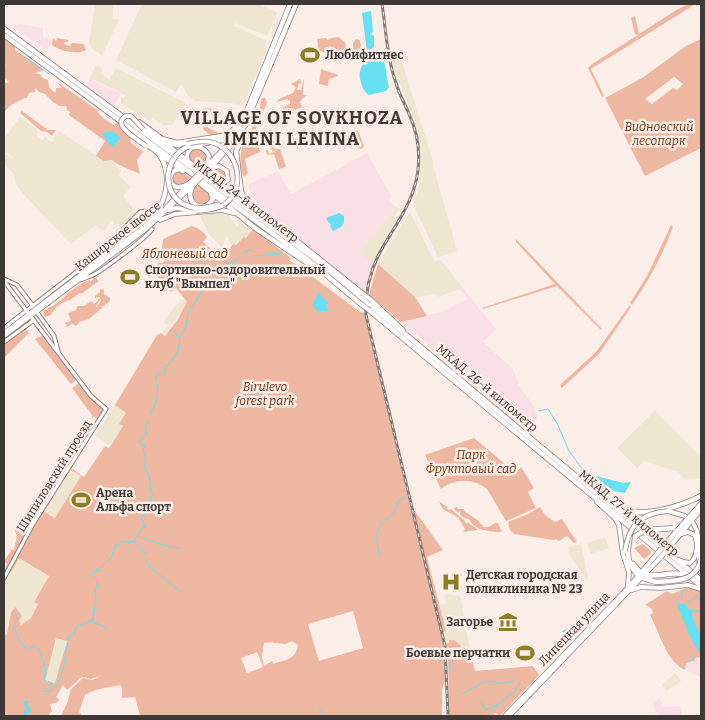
<svg xmlns="http://www.w3.org/2000/svg" width="705" height="720" font-family="Bitter,serif">
	<rect width="100%" height="100%" fill="#fbede8"/>
	<g fill="#f9dfe6">
		<polygon points="19,24 43,28 43,37 52,39 51,45 45,50 14,27"/>
		<polygon points="90,79 121,94 113,105 86,86"/>
		<polygon points="367,153 391,196 388,201 396,207 360,254 373,263 366,287 363,290 256,203 249,188 249,184 276,172 279,173 291,194"/>
		<polygon points="462,287 496,329 483,342 513,369 518,384 535,408 537,419 529,432 502,409 503,406 401,322 442,312 468,299 460,289"/>
		<polygon points="700,657 701,677 685,670 686,663"/>
		<polygon points="660,699 664,707 680,706 682,716 659,716 655,712 653,702"/>
	</g>
	<g fill="#efe6d1">
		<polygon points="95,4 113,4 113,19 119,20 102,55 94,51 89,44"/>
		<polygon points="142,4 258,4 277,13 267,36 236,23 234,26 267,41 264,47 267,49 243,106 231,103 196,101 188,96 184,88 180,85 176,92 116,60"/>
		<polygon points="401,59 434,164 433,165 457,251 438,257 413,204 420,184 421,160 417,131 410,108 396,75 394,66 394,61"/>
		<polygon points="96,65 103,68 101,74 109,80 116,68 186,103 172,125 164,125 152,118 150,121 121,103 121,97 124,98 125,95 90,78"/>
		<polygon points="20,117 38,131 37,136 42,140 45,137 51,142 55,141 53,139 59,131 104,161 112,160 121,171 119,176 131,187 123,196 137,213 121,228 114,224 113,220 103,231 96,225 71,244 28,199 16,185 13,173 4,164 4,153 15,160 4,151 4,139"/>
		<polygon points="396,207 402,209 401,211 399,210 395,215 397,217 373,263 359,254"/>
		<polygon points="142,212 146,219 128,234 125,229"/>
		<polygon points="410,212 434,261 441,260 462,287 460,289 437,297 434,295 415,297 378,264"/>
		<polygon points="221,213 228,215 237,226 242,221 253,229 246,238 244,237 235,245 232,245 228,241 229,238 227,237 221,247 208,233 203,222 200,217 205,214"/>
		<polygon points="184,299 188,302 183,310 164,336 162,333 167,326 164,322 165,319 176,305"/>
		<polygon points="115,405 127,413 123,426 110,446 95,436"/>
		<polygon points="655,411 701,457 701,479 686,480 678,472 644,461 637,468 617,448"/>
		<polygon points="70,469 81,476 55,518 43,511 46,507 48,507 47,505"/>
		<polygon points="605,537 609,548 591,554 587,543"/>
		<polygon points="581,544 588,579 586,580 569,554 568,547"/>
		<polygon points="19,557 49,576 34,601 38,604 31,618 21,625 18,622 15,609 14,610 7,634 4,636 4,584"/>
		<polygon points="448,594 460,596 461,600 471,655 466,656 457,645 445,644 442,632 446,631 440,605 446,603 444,595"/>
		<polygon points="56,638 67,640 55,683 44,681"/>
		<polygon points="675,673 681,681 667,691 662,685"/>
	</g>
	<g fill="#eeb7a1" fill-rule="evenodd">
		<polygon points="689,4 694,5 591,69 604,96 602,97 588,68 592,64 638,35 635,34 631,18 635,16 639,34 678,9"/>
		<polygon points="338,37 345,42 348,58 338,61 335,57 337,49 329,46 326,53 319,51 317,39 326,38 328,40 331,38"/>
		<path d="M4,38L15,46V50L41,67L43,71L34,73L40,74L43,78L48,80L49,87L54,92H56V88H62L59,85L60,84L97,110C100,117 108,121 114,125L117,122L133,135L130,142L143,152L137,160L140,174C132,170 119,166 112,160L104,161L96,156L105,141L69,115L70,112L67,110L66,106H60L53,102L45,94L39,92L35,88V92L29,93L27,98H25L11,105L4,112V83L9,82L4,78V66H6L4,64Z"/>
		<path d="M53,38L56,41L57,38L68,40V42H65L64,44L70,46L72,43L84,44L86,50C79,55 59,51 52,45Z"/>
		<polygon points="356,39 360,40 362,56 358,59 354,57 353,43"/>
		<path d="M701,39V148L645,176L605,98L642,78L686,46ZM674,77L683,84L677,90L673,88L652,104L645,99Z"/>
		<polygon points="321,69 338,75 338,76 329,79 328,86 319,84"/>
		<polygon points="300,79 300,81 302,82 301,84 299,83 297,90 301,90 304,79 303,95 307,95 302,99 300,102 302,107 283,115 282,108 290,104 290,101 287,99 277,102 279,99 293,93 296,87 291,84"/>
		<path d="M262,98H265L267,103L255,131H252C252,123 252,118 257,110H259Z"/>
		<polygon points="205,108 218,109 218,115 210,112 205,126 218,133 218,134 210,135 203,129 206,117"/>
		<polygon points="22,111 48,130 56,130 52,136 47,132 41,131 20,113"/>
		<polygon points="354,130 358,130 364,146 361,149 356,148 352,135"/>
		<path d="M252,138L254,146L258,145L260,152L245,159L248,173L244,177C239,165 239,152 245,140Z"/>
		<polygon points="271,147 275,147 274,149 280,149 286,167 279,169 274,154 267,155 266,150 268,150 269,154 278,150 272,151 273,150 270,149"/>
		<polygon points="196,148 201,148 208,154 205,165 200,169 190,162 188,155 190,151"/>
		<polygon points="220,168 226,171 226,179 220,183 208,175 211,170"/>
		<polygon points="177,171 182,171 190,178 182,186 174,185 172,177 173,174"/>
		<polygon points="199,184 210,194 210,199 206,204 198,204 192,199 192,190"/>
		<path d="M671,225L673,227C663,254 649,281 632,305L630,303L647,276Z"/>
		<path d="M192,226C198,228 204,231 207,237L203,242L214,252L218,248L227,253L233,244L236,245L244,237L246,238L253,229L291,258L289,261L297,265L360,312L365,313L411,511H415L443,550L427,557L446,631L441,633L445,659L446,678L442,689V716H140L135,697L122,698V688L120,685L95,690L85,695L79,712L83,716H61L68,701L71,689L83,678L92,680L101,676L91,679L82,677L67,690L63,685L56,697L60,700L56,703L50,704L52,711L49,714L50,716H4V636L7,634L11,613L15,607L22,616L19,620L21,625L31,618L38,604L34,602L49,576L19,558L12,571L10,570L43,511L55,518L81,476L70,469L71,468L84,477L105,446L108,448L110,447L123,426L119,424L126,413L115,405L157,335L161,333L165,336L178,319L187,302L176,288L171,292L169,289L166,291L155,273L160,271L156,264L164,262L162,250L163,239ZM353,611L363,648L319,661L308,624ZM56,638L67,641L55,683L45,681ZM292,641L298,645C295,660 287,659 273,664L272,661L264,666L262,657L264,643L272,642L274,643L286,644ZM257,652L263,667L247,673L241,658Z"/>
		<polygon points="516,239 602,329 601,330 557,286 483,309 482,308 555,284 516,242"/>
		<polygon points="378,264 415,297 427,316 401,322 369,295"/>
		<path d="M94,278H96L99,281L81,294L80,293L70,300C63,301 54,308 51,315L45,317L43,312L45,310C62,303 70,287 90,280V282Z"/>
		<polygon points="100,289 104,290 104,294 110,298 110,301 104,306 101,306 103,307 89,319 79,322 77,326 72,324 67,327 65,323 71,321 68,313 76,310 77,306 84,306 91,301 94,304 98,301 99,298 100,300 96,306 96,307 101,301 100,297 95,298 95,296 100,292"/>
		<polygon points="630,305 631,307 599,354 562,388 560,385 596,352"/>
		<polygon points="26,328 29,333 4,358 4,343"/>
		<polygon points="43,335 76,380 71,384 35,339"/>
		<polygon points="79,383 91,398 104,410 98,419 95,417 92,418 92,415 72,388"/>
		<path d="M474,438L516,473L521,467L534,488L528,492L536,508L506,521L487,489C473,478 455,478 441,489L425,455Z"/>
		<path d="M439,501L447,507L448,510L451,509L465,521L466,523H469L478,530L463,532L465,529C463,526 461,521 458,518C448,509 444,515 439,501Z"/>
		<path d="M456,507L459,509H464V511L479,521L480,523L484,527H489L495,523H498L502,532C491,532 474,531 469,519C465,519 459,516 460,511L458,513L454,509Z"/>
		<polygon points="540,507 545,515 555,522 562,519 577,542 574,543 567,536 559,541 556,539 554,540 514,534 510,530 508,522 528,514"/>
		<path d="M13,527L21,534L24,530L28,529L4,576V571L7,564L4,561L11,551L9,549L14,550C16,539 19,537 13,527Z"/>
		<polygon points="643,544 651,551 651,554 644,559 634,548"/>
		<path d="M686,588L695,589L701,592V657L696,658L694,661L686,663L685,670C665,660 660,633 650,615L653,613C652,608 650,607 645,605L667,591L672,594Z"/>
		<polygon points="449,640 454,640 460,645 462,649 463,649 466,656 471,655 475,671 533,666 539,675 500,716 495,713 493,716 449,716 448,656 445,644 449,643"/>
	</g>
	<g fill="#67e1f1">
		<polygon points="371,11 373,31 371,34 374,36 374,47 367,52 362,13"/>
		<path d="M375,51C387,56 386,76 389,87L386,91L369,95C364,92 362,87 361,82C356,68 366,60 375,51Z"/>
		<polygon points="107,132 114,132 121,138 115,143 115,148 107,142 106,138 103,136 102,134"/>
		<polygon points="339,213 344,216 344,223 341,227 333,231 330,227 331,224 328,222 326,218"/>
		<path d="M318,292L328,303L326,307L329,311L318,312L313,306C313,300 317,298 318,292Z"/>
		<path d="M596,476L623,483L631,482L625,493C609,490 604,492 596,476Z"/>
		<path d="M679,604H685L689,609L693,610L692,615L696,627L701,635V653H699C698,648 695,647 693,642C686,631 684,618 677,607Z"/>
		<polygon points="581,623 583,628 568,643 566,642 562,631"/>
	</g>
	<g fill="none" stroke-linecap="round" stroke-linejoin="round">
		<g stroke="#67e1f1" stroke-width="1">
			<polyline points="25,57 49,74"/>
			<polyline points="243,253 252,249"/>
			<polyline points="255,256 280,254 283,249"/>
			<polyline points="225,264 233,262 239,257"/>
			<polyline points="171,330 174,332"/>
			<polyline points="175,333 180,338"/>
			<polyline points="156,381 156,376 160,373 164,374 166,365 169,365 178,351 180,338 186,327 188,313 206,286 224,265"/>
			<polyline points="539,411 548,409 558,425 569,451 583,470"/>
			<polyline points="151,414 157,400 158,386 156,384"/>
			<polyline points="587,473 595,476"/>
			<polyline points="140,537 170,547 182,548"/>
			<polyline points="134,541 136,545 147,554"/>
			<path d="M380,556C376,541 374,531 386,519C389,517 394,514 395,511C399,503 395,500 406,497"/>
			<polyline points="147,559 149,566 181,592"/>
			<polyline points="682,591 682,598"/>
			<polyline points="689,602 697,596 701,601"/>
			<polyline points="679,606 676,600 680,596"/>
			<polyline points="693,611 701,611"/>
			<path d="M16,614L15,630L18,635V639L27,650L34,645C44,652 46,669 44,680L50,682L53,686"/>
			<polyline points="90,621 108,628"/>
			<polyline points="700,623 701,626"/>
			<polyline points="688,662 696,656"/>
			<polyline points="450,672 450,665 460,648"/>
			<polyline points="480,684 491,681 501,684 514,681"/>
			<path d="M42,691H51C66,676 64,655 69,636L74,635L76,627L93,620L96,601L95,592L98,581L92,575L95,570L98,571C102,567 105,561 111,558L116,545L127,541L129,543L134,541L142,528L145,527L142,517L145,514L146,507L151,505L150,497L154,495C149,490 151,483 149,477C147,471 145,468 144,463L146,461L143,450L145,446L139,443V441L146,436V426L148,422"/>
			<polyline points="514,692 520,683"/>
			<polyline points="462,694 479,685"/>
			<polyline points="481,701 482,704"/>
			<polyline points="483,704 486,710"/>
			<polyline points="318,708 322,713"/>
			<polyline points="490,714 499,704 512,693"/>
			<polyline points="322,715 324,716"/>
			<polyline points="480,716 486,710 497,705"/>
		</g>
		<polyline stroke="#67e1f1" stroke-width="3" points="25,716 26,711 30,711 25,703 27,702"/>
		<g stroke="#8e817d" stroke-width="5">
			<g id="secondary">
				<polyline points="4,279 17,285 33,306"/>
				<path d="M80,280C85,278 90,277 95,274C105,268 148,237 152,229"/>
				<polyline points="4,281 91,396 106,409 33,524 4,578"/>
				<polyline points="36,311 54,336 58,351"/>
				<polyline points="4,328 97,256 140,212 146,211 149,216"/>
				<polyline points="4,342 34,320"/>
			</g>
		</g>
		<g stroke="#8e817d" stroke-width="5.5">
			<g id="primary">
				<polyline points="144,130 161,142"/>
				<polyline points="160,139 211,179 242,196 255,208"/>
				<polyline points="165,141 176,145 187,144"/>
				<path d="M188,161C183,146 202,141 209,156L206,166"/>
				<polyline points="209,169 219,166 227,171 228,180 220,185"/>
				<polyline points="169,210 177,208 194,211"/>
				<path d="M154,217C167,199 173,172 158,153"/>
				<polyline points="160,220 175,214 222,210 234,213"/>
				<polyline points="276,224 362,293"/>
				<polyline points="370,299 403,330"/>
				<polyline points="4,333 141,229 165,209 189,184"/>
				<polyline points="4,336 146,229 191,187"/>
				<polyline points="597,502 614,517 619,525 623,554 629,572 628,586"/>
				<polyline points="668,511 685,516"/>
				<path d="M693,523C703,538 696,555 701,572"/>
				<path d="M679,560L684,562L690,563C698,557 698,544 695,535L688,532L681,534"/>
				<polyline points="632,590 641,587 660,588 688,585 701,589"/>
				<polyline points="505,716 627,589 656,555"/>
				<polyline points="509,716 660,558"/>
			</g>
		</g>
		<g stroke="#8e817d" stroke-width="6">
			<g id="highway">
				<polyline points="4,29 315,259 362,298"/>
				<polyline points="4,35 307,259 361,304"/>
				<polyline points="139,122 162,139 177,143 222,136 231,132 240,123"/>
				<polyline points="137,137 183,171"/>
				<polyline points="232,139 246,113 290,4"/>
				<polyline points="189,146 228,139 234,135"/>
				<path d="M180,169C162,171 170,198 191,182"/>
				<polyline points="204,169 222,151"/>
				<polyline points="207,171 232,144 245,125 296,4"/>
				<polyline points="200,183 224,203"/>
				<path d="M194,184C181,202 204,216 213,199L211,193"/>
				<polyline points="241,191 236,152 243,134"/>
				<polyline points="229,207 255,228 313,267"/>
				<polyline points="259,213 278,228"/>
				<polyline points="369,304 701,580"/>
				<polyline points="369,310 701,586"/>
				<path d="M616,507C641,519 677,508 701,496"/>
				<path d="M630,536C627,551 626,562 637,574"/>
				<polyline points="667,542 701,504"/>
				<polyline points="671,545 701,509"/>
				<polyline points="633,564 639,571"/>
				<path d="M647,575C660,578 671,570 685,575"/>
				<polyline points="643,578 656,582 671,581"/>
			</g>
		</g>
		<use href="#secondary" stroke="#fff" stroke-width="3"/>
		<use href="#primary" stroke="#fff" stroke-width="4"/>
		<use href="#highway" stroke="#fff" stroke-width="4.5"/>
		<g stroke="#837b78" stroke-width="3">
			<path id="rail" d="M382,4C386,30 387,58 396,83C399,94 405,104 409,114C417,131 420,152 418,170C414,204 393,227 378,256C369,275 365,295 366,315L445,646L448,716"/>
		</g>
		<use href="#rail" stroke="#fbede8" stroke-width="1" stroke-dasharray="4" stroke-linecap="butt"/>
		<g stroke="#8e817d" stroke-width="5.5" stroke-linecap="butt">
			<g id="primary-bridge">
				<path d="M144,130L131,116H126C110,125 139,140 146,146"/>
				<path d="M187,144C196,142 205,140 214,143C240,152 247,191 222,206C214,210 205,210 196,211"/>
				<polyline points="362,293 370,299"/>
				<path d="M625,551C629,524 642,513 668,511"/>
			</g>
		</g>
		<g stroke="#8e817d" stroke-width="6" stroke-linecap="butt">
			<g id="highway-bridge">
				<path d="M189,146C162,157 160,199 191,207C200,210 209,207 218,205"/>
				<polyline points="191,182 204,169"/>
				<polyline points="194,184 207,171"/>
				<polyline points="241,191 245,202 259,213"/>
				<polyline points="362,298 369,304"/>
				<polyline points="361,304 369,310"/>
				<path d="M635,537C646,527 659,530 673,528"/>
				<polyline points="657,554 667,542"/>
				<polyline points="661,557 671,545"/>
				<path d="M671,581C686,580 698,575 701,559"/>
			</g>
		</g>
		<use href="#primary-bridge" stroke="#fff" stroke-width="4"/>
		<use href="#highway-bridge" stroke="#fff" stroke-width="4.5"/>
	</g>
	<defs>
		<g id="stadium-bare" transform="scale(1.5)"><path d="M0-5a6.5 5 0 1 0 0 10a6.5 5 0 1 0 0-10ZM-3.5-1.8h7v3.6h-7Z" fill="#8b7f25" stroke="#fbede8" stroke-width="2.5" paint-order="stroke"/></g>
		<g id="hospital-bare" transform="scale(1.5)"><path d="M-5-5h3v3.5h4V-5h3V5h-3V1.5h-4V5h-3Z" fill="#8b7f25" stroke="#fbede8" stroke-width="2.5" paint-order="stroke"/></g>
		<g id="museum-bare" transform="scale(1.5)"><path d="M0-6L6-3V-2H-6V-3ZM-5-1h2V3h-2ZM-1-1h2V3h-2ZM3-1h2V3H3ZM-6 4H6V6H-6Z" fill="#8b7f25" stroke="#fbede8" stroke-width="2.5" paint-order="stroke"/></g>
	</defs>
	<g fill-rule="evenodd">
		<use href="#stadium-bare" x="310" y="55"/>
		<use href="#stadium-bare" x="130" y="277"/>
		<use href="#stadium-bare" x="81" y="500"/>
		<use href="#hospital-bare" x="451" y="582"/>
		<use href="#museum-bare" x="508" y="622"/>
		<use href="#stadium-bare" x="525" y="653"/>
	</g>
	<g text-anchor="middle" dominant-baseline="central" stroke-width="5" stroke-linejoin="round" paint-order="stroke">
		<g font-size="12" font-weight="bold" fill="#3f3a38" stroke="#fbede8" text-anchor="start">
			<text x="325" y="55">Любифитнес</text>
			<text x="145" y="270">Спортивно-оздоровительный<tspan x="145" dy="14">клуб "Вымпел"</tspan></text>
			<text x="96" y="493">Арена<tspan x="96" dy="14">Альфа спорт</tspan></text>
			<text x="466" y="575">Детская городская<tspan x="466" dy="14">поликлиника № 23</tspan></text>
			<text x="493" y="622" text-anchor="end">Загорье</text>
			<text x="510" y="653" text-anchor="end">Боевые перчатки</text>
		</g>
		<g font-size="12" font-style="italic" fill="#782e0a" stroke="#fbede8">
			<text x="659" y="127">Видновский<tspan x="659" dy="14">лесопарк</tspan></text>
			<text x="185" y="254">Яблоневый сад</text>
			<text x="265" y="387">Birulevo<tspan x="265" dy="14">forest park</tspan></text>
			<text x="471" y="455">Парк<tspan x="471" dy="14">Фруктовый сад</tspan></text>
		</g>
		<g font-size="12" fill="#3f3a38" stroke="#fbede8">
			<text transform="translate(246 201) rotate(37)">МКАД, 24-й километр</text>
			<text transform="translate(118 236) rotate(-38)">Каширское шоссе</text>
			<text transform="translate(487 388) rotate(40)">МКАД, 26-й километр</text>
			<text transform="translate(54 476) rotate(-58)">Шипиловский проезд</text>
			<text transform="translate(629 513) rotate(40)">МКАД, 27-й километр</text>
			<text transform="translate(574 629) rotate(-46)">Липецкая улица</text>
		</g>
		<g font-size="18" font-weight="bold" letter-spacing="1" fill="#433934" stroke="#fbede8">
			<text x="292" y="118">VILLAGE OF SOVKHOZA<tspan x="292" dy="21">IMENI LENINA</tspan></text>
		</g>
	</g>
	<rect width="705" height="720" fill="none" stroke="#3f3a38" stroke-width="10"/>
</svg>
